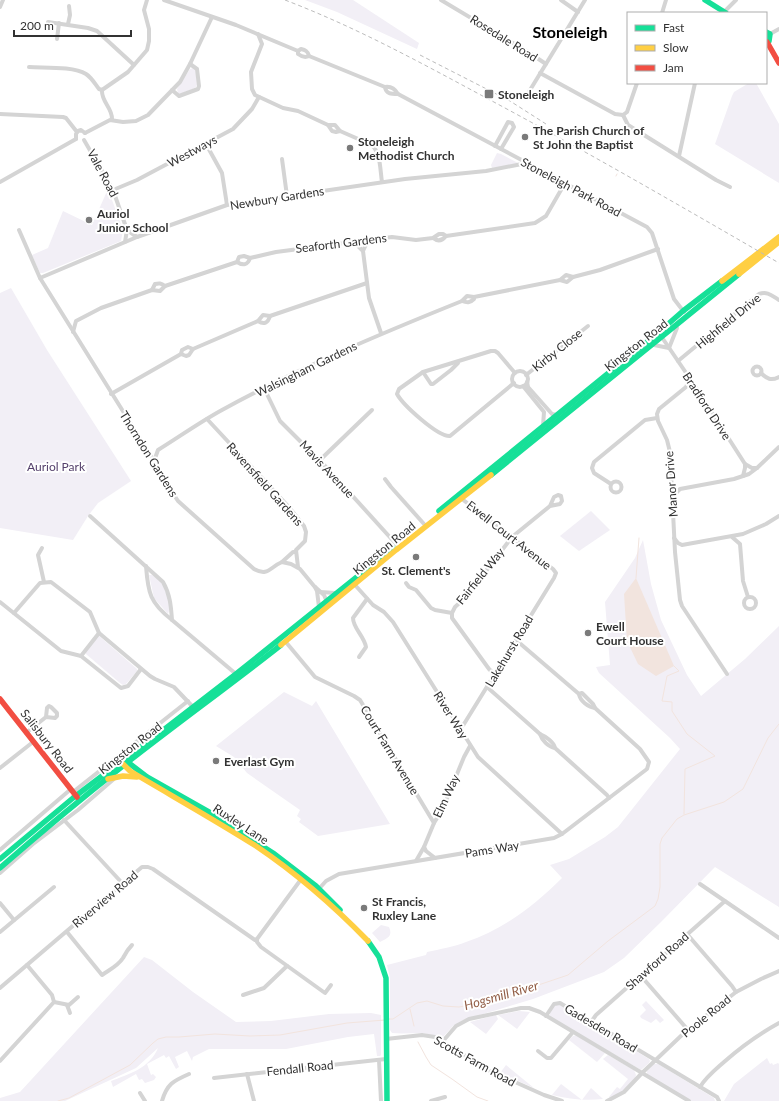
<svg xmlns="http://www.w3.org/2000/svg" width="779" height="1101" font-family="Lato,sans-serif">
	<rect width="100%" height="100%" fill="#fff"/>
	<g fill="#f2eff6">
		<polygon points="305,0 353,0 419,43 417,49 337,12"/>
		<polygon points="193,68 196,70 197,85 195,88 180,94 178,93 177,89 190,69"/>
		<polygon points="749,83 756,83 779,124 779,183 715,144 732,96 734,92"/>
		<polygon points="497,153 501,154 518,163 518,164 492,168 491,165"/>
		<polygon points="108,189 123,230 121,241 43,273 40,273 32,255 48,248 63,211 92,225"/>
		<polygon points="11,288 47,350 131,481 98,503 88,516 73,540 0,528 0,293"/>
		<polygon points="591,511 610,530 579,551 560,536"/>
		<path d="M643,540L651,584L661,620L687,675L701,696L745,659L779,626V907L715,867L661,922L624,958L604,972L533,999L463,1020L453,1026L443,1037C436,1038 429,1033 421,1033C411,1033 402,1034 392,1033L390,1030V978L387,965L426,955L427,952C440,949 454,947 466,942C503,930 535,905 562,878L550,865L569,859L605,837L618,827L680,749L670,738L599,673L596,667L610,665L605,602L635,558Z"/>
		<path d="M149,575H152C155,577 160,580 162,583C167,591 172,606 168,614L154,598Z"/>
		<polygon points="98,635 137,669 137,671 126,684 123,685 120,683 86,654 85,652"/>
		<polygon points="284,692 312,706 316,701 390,824 318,836 299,822 301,819 297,816 300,810 247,773 234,757 216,746"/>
		<path d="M381,925L389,927C393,936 388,938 380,942L372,933Z"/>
		<path d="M144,957L152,960L193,992L236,1022L271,1021L329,1014L371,1013L381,1015V1055L380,1056H377L374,1034L348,1037L286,1049H209L193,1057L192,1061L187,1051L175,1057L179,1067L176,1069L169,1056L166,1058L164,1055L147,1064L151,1075L153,1074L156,1077L154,1080L145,1083L142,1079L139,1080L136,1074L113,1087L111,1081C129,1074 150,1068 158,1048L136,1068L65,1101H0V1098L20,1092Z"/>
		<polygon points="646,1001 664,1020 660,1023 656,1019 651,1023 641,1018 640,1016 646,1010 642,1005"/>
		<polygon points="555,1005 560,1005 649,1059 650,1061 649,1063 641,1070 552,1018 550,1016 550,1011"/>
		<polygon points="519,1011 530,1012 517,1029 498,1015"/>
		<polygon points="496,1015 498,1019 486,1034 470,1022"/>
		<polygon points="576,1035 605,1053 597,1062 569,1040 573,1036"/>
		<polygon points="608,1055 634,1070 636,1075 635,1078 621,1093 610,1098 609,1097 617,1087 620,1089 628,1079 603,1059"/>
		<polygon points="767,1058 770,1064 772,1063 773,1065 778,1063 779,1064 779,1101 724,1101 734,1084"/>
		<polygon points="654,1064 658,1064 714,1098 715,1101 691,1101 647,1075 647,1071"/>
		<polygon points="506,1065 534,1088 500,1073"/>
		<path d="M561,1084L582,1100L591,1088L603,1099C585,1101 569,1099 552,1095Z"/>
	</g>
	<polygon fill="#f2e4de" points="636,578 674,666 656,676 638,664 627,641 624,594"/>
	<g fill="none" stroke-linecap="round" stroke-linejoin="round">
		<g stroke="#f2e4de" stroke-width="1">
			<polyline points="616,176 617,174"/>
			<polyline points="636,578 639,538"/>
			<polyline points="674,666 679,671 667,676 662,701 672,702 672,711 687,734 715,756 685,769 684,814"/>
			<polyline points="410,1009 414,1026"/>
			<polyline points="388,1019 393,1019 417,1003 427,1001 443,1006 459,1007 491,1001 568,975 608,941 655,906 658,899 660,887 660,844 662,838 677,819 684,815 724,802 743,789 768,738 779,724"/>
			<polyline points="418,1042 426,1057 431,1065 452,1079 477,1097 488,1101"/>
			<polyline points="58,1101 69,1098 130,1065 153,1043 158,1039 166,1037 179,1037 215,1034 250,1036 280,1035 347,1023 385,1020"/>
		</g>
		<g stroke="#d4d4d4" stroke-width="4">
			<path d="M164,0L236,25L298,51L301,49C305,50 308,51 309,56"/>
			<polyline points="441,0 528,52 546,64"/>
			<polyline points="561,0 578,12"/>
			<polyline points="0,7 3,0"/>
			<polyline points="724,12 736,0"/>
			<polyline points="662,13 666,0"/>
			<polyline points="48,22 88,28 97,31 134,65"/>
			<polyline points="68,24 70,15 69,6"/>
			<polyline points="258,34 262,44 251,72 252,89 255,95 283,108 298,111 328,125 335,125 340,131"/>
			<polyline points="770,34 779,29"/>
			<polyline points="57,39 59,23"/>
			<path d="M298,51V54C302,57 305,58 309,56L385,87C391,86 395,89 398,94L647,227L652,233L674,299L684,312"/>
			<path d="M29,67C45,68 73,66 86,74C92,78 95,84 99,89L102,90"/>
			<polyline points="540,73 615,114 623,115"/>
			<path d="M385,87C386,94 391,94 398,94"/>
			<polyline points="172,90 179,96 198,89 199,86 197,69 190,64"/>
			<polyline points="527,95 585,0"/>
			<polyline points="0,114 63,117 66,118 77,132"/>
			<polyline points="623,115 628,125 716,180 730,187"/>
			<polyline points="623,115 627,112 637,83"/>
			<path d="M112,120C113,108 101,102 102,90L128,72L147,50L149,41V29L144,10L147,0"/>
			<path d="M328,125L332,131L336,132L340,131L372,145C381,154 380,170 382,182"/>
			<polyline points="85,133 110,120 123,122 136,121 148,115 180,82 190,64 212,17"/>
			<polyline points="76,139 76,134 78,131 81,130 85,133"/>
			<polyline points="84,140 113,190 127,230 125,242"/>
			<polyline points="206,144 222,173 227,205"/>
			<polyline points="495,146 508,122 512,123 514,127 501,149"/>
			<polyline points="679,156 695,83"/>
			<polyline points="282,159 287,196"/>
			<polyline points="0,182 76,139"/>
			<polyline points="113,190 137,180 233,129 252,109 259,97"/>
			<path d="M19,230L40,278L154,461L166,483L178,501L254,569C268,577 270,567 282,562L291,564L300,569L314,586L324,595L327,602"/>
			<polyline points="127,230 137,237"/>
			<path d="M433,238C438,242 442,241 446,236"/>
			<polyline points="354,242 363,251 369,298 381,333"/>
			<polyline points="363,251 368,240"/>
			<path d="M237,262C243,266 248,265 250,258"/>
			<polyline points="40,278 137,237 227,205 405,179 486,171 527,163"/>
			<polyline points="560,280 567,282 573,277 600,270 658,249"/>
			<path d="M152,290L155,284C159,283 161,283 165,286"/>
			<path d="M462,301C467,303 470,303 474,299V297"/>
			<path d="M258,321C264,325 268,323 270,316"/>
			<polyline points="73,332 76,321 101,308 152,290 160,291 165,286 237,262 239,257 244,256 250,258 276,252 368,240 392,237 416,240 433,238 439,234 443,234 446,236 535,223 546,216 565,183"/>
			<polyline points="661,336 697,389 745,464 752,468 757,468"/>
			<polyline points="654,345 669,348"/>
			<polyline points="669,348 677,328"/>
			<polyline points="181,354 186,356 189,355 193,349"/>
			<path d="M678,361L759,294C768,291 772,296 779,300"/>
			<circle cx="757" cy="371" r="4.5"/>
			<circle cx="520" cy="379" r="8"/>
			<polyline points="423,372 431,384 433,384 451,370 458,363"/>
			<path d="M761,373C767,379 771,381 779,377"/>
			<polyline points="526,375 588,326"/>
			<polyline points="690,378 686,387 659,409 657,414 658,421 667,440 670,452 675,552 680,600 682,606 727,674"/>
			<polyline points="527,382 528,387 552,414 557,415"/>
			<path d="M514,383L450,436C438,437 403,405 397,394L399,389L423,372L491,351H495L498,353L515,373"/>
			<polyline points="523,386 544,412 543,426"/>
			<polyline points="264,388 280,421 329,470 397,545"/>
			<polyline points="111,394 181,354 182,350 188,347 193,349 258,321 263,315 270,316 367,283"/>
			<polyline points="207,419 288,506 304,526 306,532 305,541 296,550 298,567"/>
			<polyline points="320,460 372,410"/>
			<path d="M154,461L158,450C179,437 200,422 222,410C299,368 380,334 462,301L467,296L474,297L560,280L566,275L573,277"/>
			<polyline points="743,476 745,468 745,464"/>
			<polyline points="385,479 391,487 424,524"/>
			<circle cx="616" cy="487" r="5.5"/>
			<polyline points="611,484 594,473 592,468 594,462 645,420 657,418"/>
			<polyline points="672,497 680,489 734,479 749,474 757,468 779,447"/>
			<path d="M90,516L163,582C170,594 171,606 172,620L236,674"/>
			<polyline points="732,537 740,544 743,581 748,597"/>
			<polyline points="674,538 678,543 682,545 743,534 766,524 779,516"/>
			<polyline points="42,548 38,555 44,582"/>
			<polyline points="282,562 293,552 296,552"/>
			<path d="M146,566C148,593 150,603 172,620"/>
			<polyline points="406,583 409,587 416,590 431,608 435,610 452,613"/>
			<polyline points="355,585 373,605 384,612 393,622 478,757 562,834"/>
			<polyline points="315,587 317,591 319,607"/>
			<polyline points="320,592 336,593"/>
			<circle cx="750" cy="603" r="6"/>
			<polyline points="0,602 61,651 81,656 99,633 150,676 155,679 174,687 193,707"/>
			<polyline points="14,613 40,583 51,582 90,612 99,633"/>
			<path d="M516,640L579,694C580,701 588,707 595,708"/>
			<polyline points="285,641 315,677 354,696 360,700 434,823"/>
			<polyline points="81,656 121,688 128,686 141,669"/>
			<path d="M359,657L366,647C364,636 353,628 353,618L367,599"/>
			<polyline points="495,675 489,669 452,618 452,613 455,607 466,597 512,537 550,506 554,497 558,495 561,496 562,501 560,504 550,506"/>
			<path d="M487,687L540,734C545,736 554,742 555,748"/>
			<polyline points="460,728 464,724 554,578 556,573 553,569 462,499"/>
			<polyline points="26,733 46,717 47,708 49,706 51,707 57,713 57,716 55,718 46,717"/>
			<path d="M540,734C542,740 548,747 555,748L607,795L609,798"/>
			<polyline points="0,768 33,742"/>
			<polyline points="73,792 188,701"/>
			<polyline points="64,820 123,884"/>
			<polyline points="424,847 426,851 435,858"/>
			<polyline points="0,850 71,789"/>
			<polyline points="416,861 424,847 434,823 443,808 464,757 470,746"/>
			<polyline points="0,873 33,844 78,810 115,778"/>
			<polyline points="700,884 779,938"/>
			<polyline points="317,891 326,881 339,874 554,838 562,834 647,769 649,762 640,749 595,708 593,704 582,693 579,694"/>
			<polyline points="0,903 14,920"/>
			<polyline points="0,932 54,887"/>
			<path d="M67,932L102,975C109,970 118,966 123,958C126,952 127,950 132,945"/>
			<polyline points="687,934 732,986 736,992"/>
			<polyline points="257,939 257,942 261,947 325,993 331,985"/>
			<polyline points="641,976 688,1030"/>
			<polyline points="0,988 142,867 148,867 153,869 255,940 257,939 302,878"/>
			<polyline points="243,995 264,988 287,966"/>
			<polyline points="54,1002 69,1005 78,997"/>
			<polyline points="67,1005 70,1013"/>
			<polyline points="546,1016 554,1004 560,1003 717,1097 719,1101"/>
			<polyline points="591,1022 596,1015 725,901"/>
			<polyline points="386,1039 422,1035 435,1037 488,1070 544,1095 562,1101"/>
			<polyline points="443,1041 456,1026 469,1019 521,1008 529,1008 540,1012 689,1101"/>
			<polyline points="538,1051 547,1058 551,1058 573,1032"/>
			<polyline points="379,1060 381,1101"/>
			<polyline points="0,1061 54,1002 52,995 27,965"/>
			<polyline points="247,1074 254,1101"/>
			<polyline points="214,1078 386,1059"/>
			<path d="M700,1087C706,1077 715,1070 724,1062C741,1047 759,1034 779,1023"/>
			<polyline points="140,1093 145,1101"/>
			<path d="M162,1101C167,1084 173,1081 189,1074"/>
			<polyline points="431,1101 445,1097"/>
			<polyline points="607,1101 624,1092 642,1073 683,1034 736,992 761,979 779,971"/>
		</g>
		<g stroke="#16e098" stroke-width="5.5">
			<polyline points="705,0 726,13"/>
			<polyline points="766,32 770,34 769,41 766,42"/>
			<polyline points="491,475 739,274"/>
			<polyline points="439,511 659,332 683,311 722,281"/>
			<polyline points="157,735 236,674 393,548"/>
			<polyline points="125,760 147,777 216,816 273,853 316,886 340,910"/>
			<polyline points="0,859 73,798 148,741"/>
			<path d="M0,868C40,833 82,798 124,765C176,724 229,686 281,645"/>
			<polyline points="368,941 379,957 386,978 387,1101"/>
		</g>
		<g stroke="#ffcf43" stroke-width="5.5">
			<polyline points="739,274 779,242"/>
			<polyline points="722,281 779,237"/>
			<polyline points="281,645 396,550 491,475"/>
			<path d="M122,763L130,771C172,796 215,820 256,846C296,873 334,906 368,941"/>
			<polyline points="108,779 123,776 137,777"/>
		</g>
		<g stroke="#f24e42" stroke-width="5.5">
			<polyline points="767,42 779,63"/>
			<polyline points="0,699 77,797"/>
		</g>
		<g stroke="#bcbcbc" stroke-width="1" stroke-dasharray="4 3" stroke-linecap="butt">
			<path d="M285,0C358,28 423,64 492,101C589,153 684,208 779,263"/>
			<polyline points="420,55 510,101 546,124"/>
		</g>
	</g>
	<g fill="#7a7a7a" stroke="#fff" stroke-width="1.5">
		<rect x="484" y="89" width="10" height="10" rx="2"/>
		<circle cx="525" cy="137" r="4"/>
		<circle cx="350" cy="148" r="4"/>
		<circle cx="89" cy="220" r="4"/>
		<circle cx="416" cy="557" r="4"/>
		<circle cx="588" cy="633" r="4"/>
		<circle cx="216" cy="761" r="4"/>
		<circle cx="364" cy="908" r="4"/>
	</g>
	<g text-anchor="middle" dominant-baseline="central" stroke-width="4" stroke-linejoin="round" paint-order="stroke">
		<g font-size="12" fill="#323232" stroke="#fff">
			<text transform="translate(504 38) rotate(32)">Rosedale Road</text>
			<text transform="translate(192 151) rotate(-28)">Westways</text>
			<text transform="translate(103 173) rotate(62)">Vale Road</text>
			<text transform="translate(571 187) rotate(28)">Stoneleigh Park Road</text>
			<text transform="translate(277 198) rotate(-9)">Newbury Gardens</text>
			<text transform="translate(341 243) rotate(-7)">Seaforth Gardens</text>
			<text transform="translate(728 321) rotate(-39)">Highfield Drive</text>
			<text transform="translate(636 345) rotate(-38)">Kingston Road</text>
			<text transform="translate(557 350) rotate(-39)">Kirby Close</text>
			<text transform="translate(306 369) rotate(-26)">Walsingham Gardens</text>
			<text transform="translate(707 406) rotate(57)">Bradford Drive</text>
			<text transform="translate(149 454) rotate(58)">Thorndon Gardens</text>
			<text transform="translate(327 469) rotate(47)">Mavis Avenue</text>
			<text transform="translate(265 484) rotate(48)">Ravensfield Gardens</text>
			<text transform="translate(671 484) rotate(-94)">Manor Drive</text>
			<text transform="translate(509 535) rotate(38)">Ewell Court Avenue</text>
			<text transform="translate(384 548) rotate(-39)">Kingston Road</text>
			<text transform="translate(480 576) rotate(-51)">Fairfield Way</text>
			<text transform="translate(509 651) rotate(-59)">Lakehurst Road</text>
			<text transform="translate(451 715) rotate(58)">River Way</text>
			<text transform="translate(47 741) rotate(52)">Salisbury Road</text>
			<text transform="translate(130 748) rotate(-38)">Kingston Road</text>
			<text transform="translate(390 750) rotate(59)">Court Farm Avenue</text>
			<text transform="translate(446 796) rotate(-65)">Elm Way</text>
			<text transform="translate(241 824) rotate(33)">Ruxley Lane</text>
			<text transform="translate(492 849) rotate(-9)">Pams Way</text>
			<text transform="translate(105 899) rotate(-40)">Riverview Road</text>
			<text transform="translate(657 961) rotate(-42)">Shawford Road</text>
			<text transform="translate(706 1016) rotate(-39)">Poole Road</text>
			<text transform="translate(601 1028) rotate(31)">Gadesden Road</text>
			<text transform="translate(475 1061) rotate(29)">Scotts Farm Road</text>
			<text transform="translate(300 1068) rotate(-6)">Fendall Road</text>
		</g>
		<g font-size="12" font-weight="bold" fill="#323232" stroke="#fff" text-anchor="start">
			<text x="498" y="94">Stoneleigh</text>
			<text x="533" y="130">The Parish Church of<tspan x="533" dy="14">St John the Baptist</tspan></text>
			<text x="358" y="141">Stoneleigh<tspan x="358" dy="14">Methodist Church</tspan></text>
			<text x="97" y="213">Auriol<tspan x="97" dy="14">Junior School</tspan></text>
			<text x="416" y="570" text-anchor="middle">St. Clement's</text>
			<text x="596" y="626">Ewell<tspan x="596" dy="14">Court House</tspan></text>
			<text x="224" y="761">Everlast Gym</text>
			<text x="372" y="901">St Francis,<tspan x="372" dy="14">Ruxley Lane</tspan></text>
		</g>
		<g font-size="12" fill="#55416c" stroke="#fff">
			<text x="56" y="466">Auriol Park</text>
		</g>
		<g font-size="13" font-style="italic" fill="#915c44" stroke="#fff">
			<text transform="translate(501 995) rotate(-16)">Hogsmill River</text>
		</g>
		<g font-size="16" font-weight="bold" fill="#000" stroke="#fff">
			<text x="570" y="31">Stoneleigh</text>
		</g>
	</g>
	<rect x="627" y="12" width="140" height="72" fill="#ffffff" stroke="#adadad"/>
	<rect x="635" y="25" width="20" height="6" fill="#16e098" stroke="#adadad"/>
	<text x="663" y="32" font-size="12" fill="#323232">Fast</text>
	<rect x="635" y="45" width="20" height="6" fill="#ffcf43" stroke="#adadad"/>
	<text x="663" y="52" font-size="12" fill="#323232">Slow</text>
	<rect x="635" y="65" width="20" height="6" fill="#f24e42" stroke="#adadad"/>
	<text x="663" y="72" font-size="12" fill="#323232">Jam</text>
	<path d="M14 30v6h117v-6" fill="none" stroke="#323232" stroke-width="2"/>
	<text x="20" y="30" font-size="12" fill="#323232" stroke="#ffffff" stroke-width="3" paint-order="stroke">200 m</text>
</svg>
